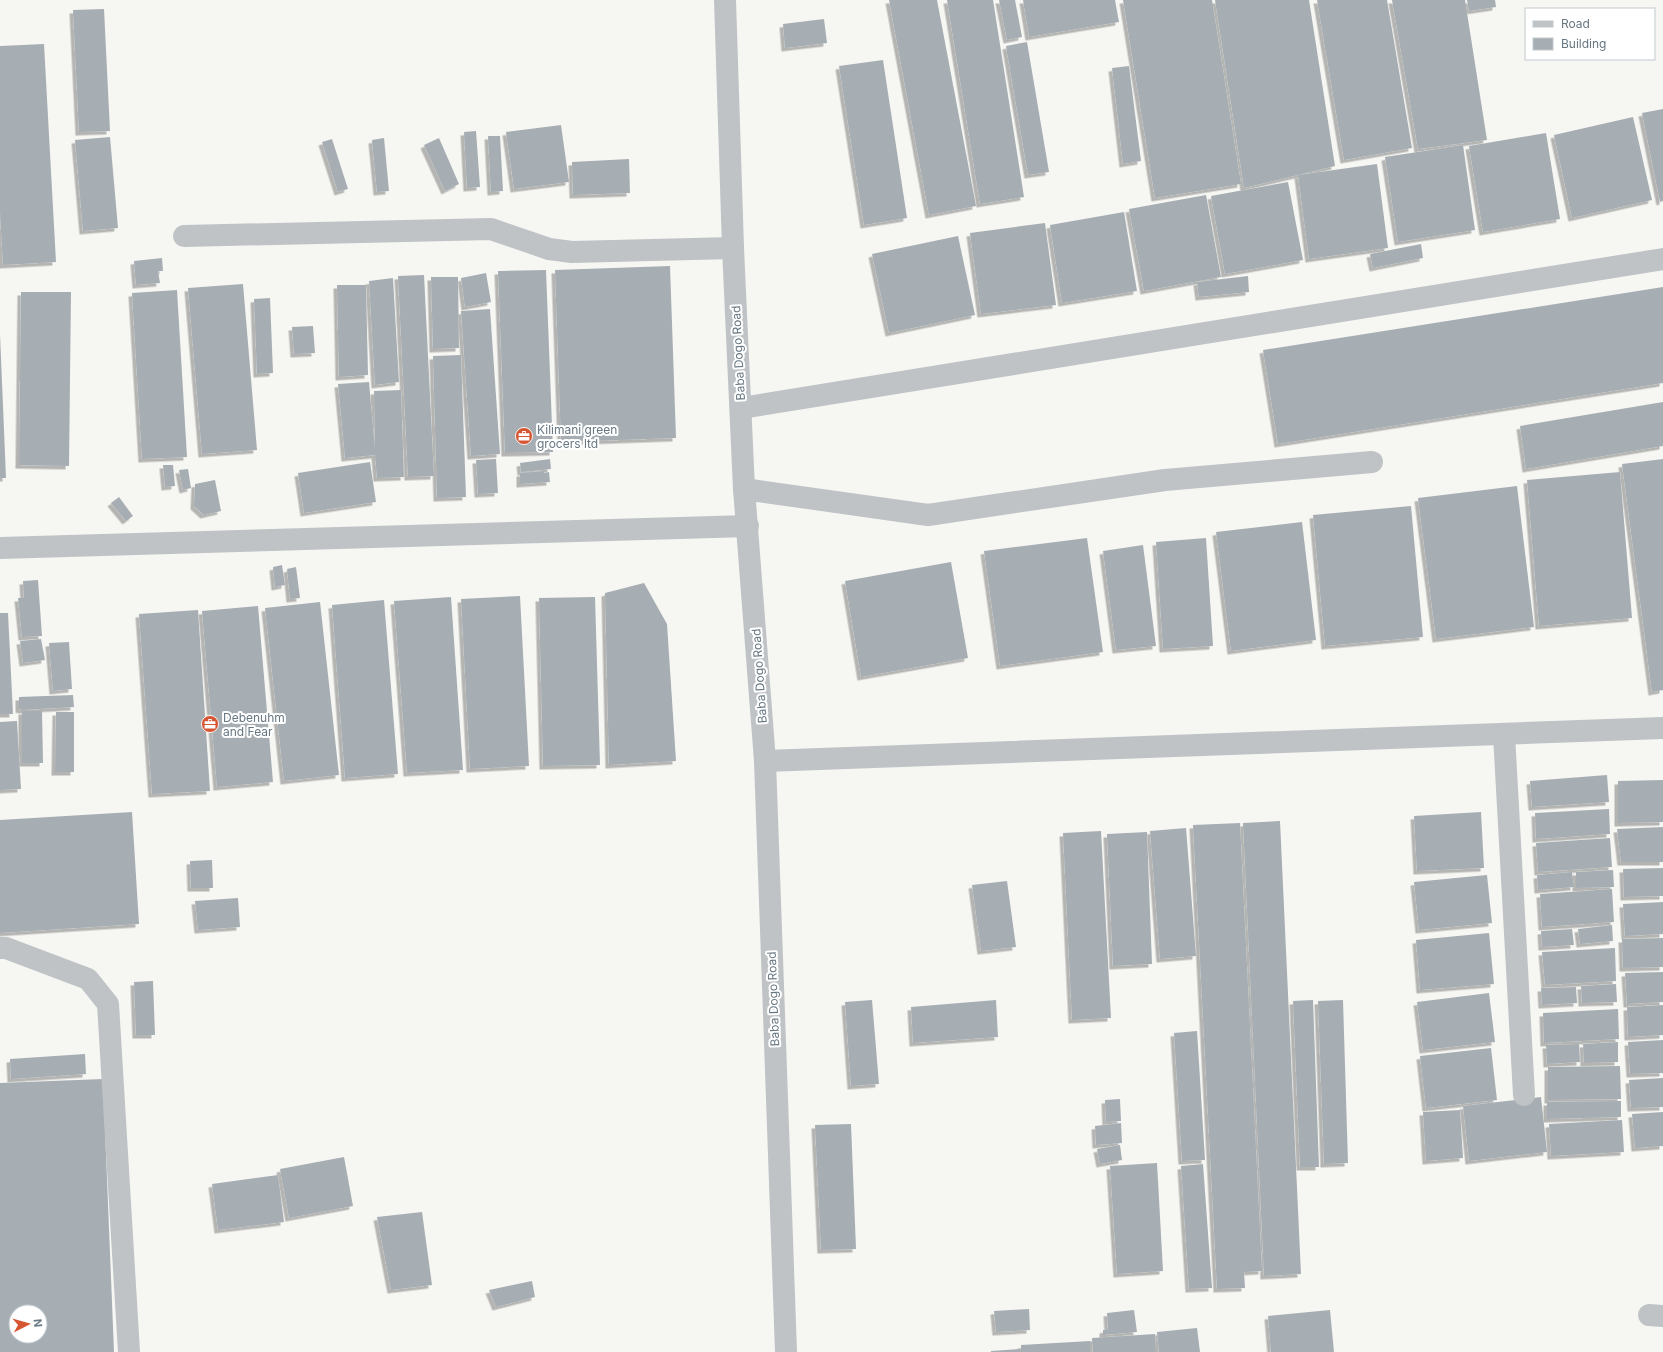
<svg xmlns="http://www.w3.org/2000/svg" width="1663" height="1352" font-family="Inter,sans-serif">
	<defs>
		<filter id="shadow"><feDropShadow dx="-3.5" dy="3.5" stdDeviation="0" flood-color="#0004"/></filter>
	</defs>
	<rect width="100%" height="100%" fill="#f6f6f3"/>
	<g fill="#a7aeb3" fill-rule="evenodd" filter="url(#shadow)">
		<polygon points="889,0 937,0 976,206 929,215"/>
		<polygon points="947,0 993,0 1024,197 980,204"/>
		<polygon points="999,0 1015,0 1022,37 1007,40"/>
		<polygon points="1023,0 1115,0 1119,22 1029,37"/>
		<polygon points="1123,0 1212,0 1241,184 1155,198"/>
		<polygon points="1215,0 1309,0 1335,166 1244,188"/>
		<polygon points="1317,0 1387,0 1412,148 1344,160"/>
		<polygon points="1392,0 1465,0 1487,140 1418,149"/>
		<polygon points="1467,0 1495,0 1496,7 1469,11"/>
		<polygon points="104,9 110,131 79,132 73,10"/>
		<polygon points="824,19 827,43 785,48 783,24"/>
		<polygon points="1027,42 1049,172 1028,175 1006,46"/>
		<polygon points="44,44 56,262 3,265 0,212 0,46"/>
		<polygon points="883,60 907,218 864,225 839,66"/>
		<polygon points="1129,66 1141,161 1123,164 1112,68"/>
		<polygon points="1663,109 1663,201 1660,202 1642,113"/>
		<polygon points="1633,117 1652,200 1572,218 1554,135"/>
		<polygon points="561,125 569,182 514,189 506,132"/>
		<polygon points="476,131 480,187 467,188 464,132"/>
		<polygon points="1546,133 1560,219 1483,232 1469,146"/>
		<polygon points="488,136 500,136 503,191 491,192"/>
		<polygon points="110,137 118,228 83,231 75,140"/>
		<polygon points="384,138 389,191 377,192 372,140"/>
		<polygon points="439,138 459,184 445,191 424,145"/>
		<polygon points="332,139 348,189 338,192 322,142"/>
		<polygon points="1463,145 1475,230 1398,242 1385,157"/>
		<polygon points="629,159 630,193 573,195 572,162"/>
		<polygon points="1377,164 1388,248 1309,259 1298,175"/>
		<polygon points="1288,182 1303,260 1225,274 1211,196"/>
		<polygon points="1206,195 1221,277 1144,291 1129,209"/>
		<polygon points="1124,212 1137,291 1062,303 1050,225"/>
		<polygon points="1045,223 1056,305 981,314 970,233"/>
		<polygon points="958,236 975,315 889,333 872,254"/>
		<polygon points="1421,244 1423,258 1373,268 1370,254"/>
		<polygon points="162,258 163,271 158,271 160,283 136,285 134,261"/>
		<polygon points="670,266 676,438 561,442 555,270"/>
		<polygon points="546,270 553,452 505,453 498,271"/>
		<polygon points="486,273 491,302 465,307 461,278"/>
		<polygon points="424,275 434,476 408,477 398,276"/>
		<polygon points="1248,276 1249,292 1199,297 1197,282"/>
		<polygon points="431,277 458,277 459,348 433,349"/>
		<polygon points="393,278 399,382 375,385 369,281"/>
		<polygon points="243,284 257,450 202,454 188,288"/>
		<polygon points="337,285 366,285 368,375 339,377"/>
		<polygon points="1663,287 1663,383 1278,444 1263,350"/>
		<polygon points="177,290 187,457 142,459 132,293"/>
		<polygon points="21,292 71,292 69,466 19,465"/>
		<polygon points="270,298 273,373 257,374 254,299"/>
		<polygon points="490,309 500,454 471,456 461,311"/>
		<polygon points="313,326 315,353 294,354 292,327"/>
		<polygon points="0,334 6,478 0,478"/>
		<polygon points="461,355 466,497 437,498 433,356"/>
		<polygon points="369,382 375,450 374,391 401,390 404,477 377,478 375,455 345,458 338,384"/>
		<polygon points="1663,402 1663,446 1526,469 1520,426"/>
		<polygon points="496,459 498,493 478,494 476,460"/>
		<polygon points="550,459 551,469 521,472 520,463"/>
		<polygon points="1663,459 1663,690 1652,692 1622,464"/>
		<polygon points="370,462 376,502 304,513 298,473"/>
		<polygon points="163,465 173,465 175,486 165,487"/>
		<polygon points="188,469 191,488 183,490 179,470"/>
		<polygon points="544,471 544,473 549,472 550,482 520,484 520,473"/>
		<polygon points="1620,472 1632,618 1539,626 1527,480"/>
		<polygon points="215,480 221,511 204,515 194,506 195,484"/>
		<polygon points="1517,486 1534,627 1436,639 1418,498"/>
		<polygon points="119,497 133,516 126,521 111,503"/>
		<polygon points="1411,506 1423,637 1325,646 1313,515"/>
		<polygon points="1302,522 1316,640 1231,651 1216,532"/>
		<polygon points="1087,538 1103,652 1000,666 984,551"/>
		<polygon points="1206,538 1213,646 1163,649 1156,542"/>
		<polygon points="1143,545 1156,646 1116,650 1103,551"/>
		<polygon points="951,562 968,658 861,677 845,581"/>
		<polygon points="282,565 285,585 275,587 273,567"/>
		<polygon points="296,567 300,598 290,599 287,569"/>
		<polygon points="38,580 42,636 22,637 18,598 24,598 23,581"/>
		<polygon points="644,583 667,624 676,761 609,765 605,593"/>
		<polygon points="520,596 529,766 470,769 461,599"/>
		<polygon points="451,597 463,770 407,773 394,601"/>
		<polygon points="595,597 600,765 543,766 539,598"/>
		<polygon points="384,600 398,774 345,778 332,605"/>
		<polygon points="320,602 339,775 284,781 265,608"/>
		<polygon points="258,606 273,782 217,787 202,611"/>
		<polygon points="198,610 210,791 152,794 139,614"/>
		<polygon points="0,613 8,613 13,714 0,714"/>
		<polygon points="41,639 45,660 23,663 20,641"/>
		<polygon points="69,642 72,689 53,691 49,643"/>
		<polygon points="73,695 74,707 22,710 19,709 19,697"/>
		<polygon points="22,711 42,711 43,763 22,763"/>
		<polygon points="56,712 74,712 74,772 55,772"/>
		<polygon points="17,721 21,789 0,790 0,722"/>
		<polygon points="1607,775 1609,802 1532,807 1530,781"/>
		<polygon points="1663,780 1663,822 1618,823 1618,781"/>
		<polygon points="1609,809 1610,834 1536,839 1535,813"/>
		<polygon points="132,812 139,924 0,933 0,820"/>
		<polygon points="1481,812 1484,868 1417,871 1414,816"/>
		<polygon points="1280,821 1301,1274 1264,1276 1243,823"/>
		<polygon points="1240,823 1262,1271 1244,1272 1245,1288 1217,1289 1193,825"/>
		<polygon points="1663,827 1663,862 1621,862 1617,829"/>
		<polygon points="1186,828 1196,956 1160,959 1150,831"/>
		<polygon points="1101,831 1111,1018 1072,1020 1063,833"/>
		<polygon points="1147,832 1152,964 1113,966 1107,834"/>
		<polygon points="1610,838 1612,867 1538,872 1536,843"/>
		<polygon points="212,860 213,888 191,888 190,861"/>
		<polygon points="1663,868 1663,896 1624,897 1623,869"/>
		<polygon points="1613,870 1614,887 1576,888 1576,872"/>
		<polygon points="1572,872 1574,887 1538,890 1537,875"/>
		<polygon points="1487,875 1492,923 1419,930 1414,882"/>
		<polygon points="1007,881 1016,947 981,951 972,885"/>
		<polygon points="1612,889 1614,922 1542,927 1540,894"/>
		<polygon points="238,898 240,927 198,930 195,901"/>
		<polygon points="1663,902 1663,934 1625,936 1623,904"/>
		<polygon points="1612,925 1613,941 1580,944 1578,929"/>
		<polygon points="1572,929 1574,945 1542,947 1541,931"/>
		<polygon points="1489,933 1494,984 1420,990 1416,940"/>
		<polygon points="1663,938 1663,967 1623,968 1622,939"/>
		<polygon points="1615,948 1616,981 1545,985 1542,952"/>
		<polygon points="1663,972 1663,1002 1627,1004 1625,973"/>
		<polygon points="153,981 155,1035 136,1035 134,982"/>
		<polygon points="1616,984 1617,1002 1582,1003 1581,986"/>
		<polygon points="1576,987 1577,1003 1542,1005 1541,988"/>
		<polygon points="1489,993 1495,1042 1423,1050 1417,1002"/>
		<polygon points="872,1000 879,1084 851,1086 845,1002"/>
		<polygon points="996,1000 998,1037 913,1043 911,1007"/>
		<polygon points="1313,1000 1319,1167 1300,1167 1293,1001"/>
		<polygon points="1343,1000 1348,1163 1324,1164 1318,1001"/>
		<polygon points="1663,1005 1663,1035 1628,1037 1627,1007"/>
		<polygon points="1618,1009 1619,1039 1544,1043 1543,1013"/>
		<polygon points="1197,1031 1205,1160 1182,1161 1174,1033"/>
		<polygon points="1663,1040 1663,1073 1630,1074 1628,1042"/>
		<polygon points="1618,1042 1618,1062 1584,1063 1583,1044"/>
		<polygon points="1579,1044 1580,1062 1547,1064 1546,1045"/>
		<polygon points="1491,1048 1497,1100 1426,1108 1420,1056"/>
		<polygon points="85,1054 86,1074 11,1079 10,1059"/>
		<polygon points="1620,1066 1621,1099 1548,1100 1548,1067"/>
		<polygon points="1663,1078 1663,1107 1631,1108 1629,1080"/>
		<path d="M103,1079L114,1352H0V1083ZM16,1312H40V1336H16Z"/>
		<polygon points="1541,1097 1547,1152 1469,1161 1463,1106"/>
		<polygon points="1120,1099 1121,1121 1106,1122 1105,1100"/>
		<polygon points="1621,1101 1621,1117 1547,1119 1547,1102"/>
		<polygon points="1460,1110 1463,1158 1426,1161 1423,1112"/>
		<polygon points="1663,1112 1663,1146 1635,1148 1632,1114"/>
		<polygon points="1622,1120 1624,1152 1551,1156 1549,1124"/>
		<polygon points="1121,1123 1122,1143 1096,1145 1095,1126"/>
		<polygon points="851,1124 856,1249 821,1250 815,1125"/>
		<polygon points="1120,1145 1122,1160 1100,1164 1097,1149"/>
		<polygon points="344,1157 353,1206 289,1218 280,1169"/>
		<polygon points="1157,1163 1163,1271 1117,1274 1110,1166"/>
		<polygon points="1203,1164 1212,1288 1189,1289 1181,1166"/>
		<polygon points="278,1175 284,1222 218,1230 212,1184"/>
		<polygon points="422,1212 432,1285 391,1290 377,1217"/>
		<polygon points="532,1281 535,1297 496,1307 489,1290"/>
		<polygon points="1029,1309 1030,1330 996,1332 994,1311"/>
		<polygon points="1134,1310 1137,1332 1103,1335 1103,1330 1108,1329 1107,1313"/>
		<polygon points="1330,1310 1334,1352 1271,1352 1268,1316"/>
		<polygon points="1197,1328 1200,1352 1159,1352 1157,1332"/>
		<polygon points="1155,1334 1156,1352 1093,1352 1092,1338"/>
		<polygon points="1090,1341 1090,1352 1021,1352 1021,1345"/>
		<polygon points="1020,1349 1020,1352 991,1352 991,1351"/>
	</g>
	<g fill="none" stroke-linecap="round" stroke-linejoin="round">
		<g stroke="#bfc3c6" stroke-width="22">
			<polyline points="725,0 733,248 744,489 765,761 786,1352"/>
			<polyline points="184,236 491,229 549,249 572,252 733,248"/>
			<polyline points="741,408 1663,259"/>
			<polyline points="744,489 928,515 1165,480 1372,462"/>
			<polyline points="0,548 748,526"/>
			<polyline points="1504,735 1524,1095"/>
			<polyline points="765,761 1663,728"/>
			<polyline points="0,948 6,948 88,979 108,1004 129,1352"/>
			<polyline points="1649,1315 1663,1316"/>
		</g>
	</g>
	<defs>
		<g id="office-disc" transform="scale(0.9)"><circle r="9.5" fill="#d65533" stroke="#fff"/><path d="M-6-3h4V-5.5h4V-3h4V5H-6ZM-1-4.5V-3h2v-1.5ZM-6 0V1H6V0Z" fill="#fff"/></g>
	</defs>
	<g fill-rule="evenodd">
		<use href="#office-disc" x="524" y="436"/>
		<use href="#office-disc" x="210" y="724"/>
	</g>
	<g text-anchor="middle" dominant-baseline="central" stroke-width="4" stroke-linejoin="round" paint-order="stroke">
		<g font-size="12" fill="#677782" stroke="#fff">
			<text transform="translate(738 353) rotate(-93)">Baba Dogo Road</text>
			<text transform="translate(759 676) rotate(-94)">Baba Dogo Road</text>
			<text transform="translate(773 999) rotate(-92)">Baba Dogo Road</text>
		</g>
		<g font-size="12" fill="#677782" stroke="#fff" text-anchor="start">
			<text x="537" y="429">Kilimani green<tspan x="537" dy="14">grocers ltd</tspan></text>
			<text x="223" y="717">Debenuhm<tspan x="223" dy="14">and Fear</tspan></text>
		</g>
	</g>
	<rect x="1525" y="8" width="130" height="52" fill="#ffffff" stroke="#c2c9cd"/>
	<rect x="1533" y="21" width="20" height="6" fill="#bfc3c6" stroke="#c2c9cd"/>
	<text x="1561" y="28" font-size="12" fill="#677782">Road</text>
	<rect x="1533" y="38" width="20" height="12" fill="#a7aeb3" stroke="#c2c9cd"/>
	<text x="1561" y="48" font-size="12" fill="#677782">Building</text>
	<g transform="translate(28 1324) rotate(84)"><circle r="19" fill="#ffffff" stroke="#c2c9cd"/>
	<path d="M0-3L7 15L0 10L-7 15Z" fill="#d65533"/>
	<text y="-6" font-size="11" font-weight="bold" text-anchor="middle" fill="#677782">N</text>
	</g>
</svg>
